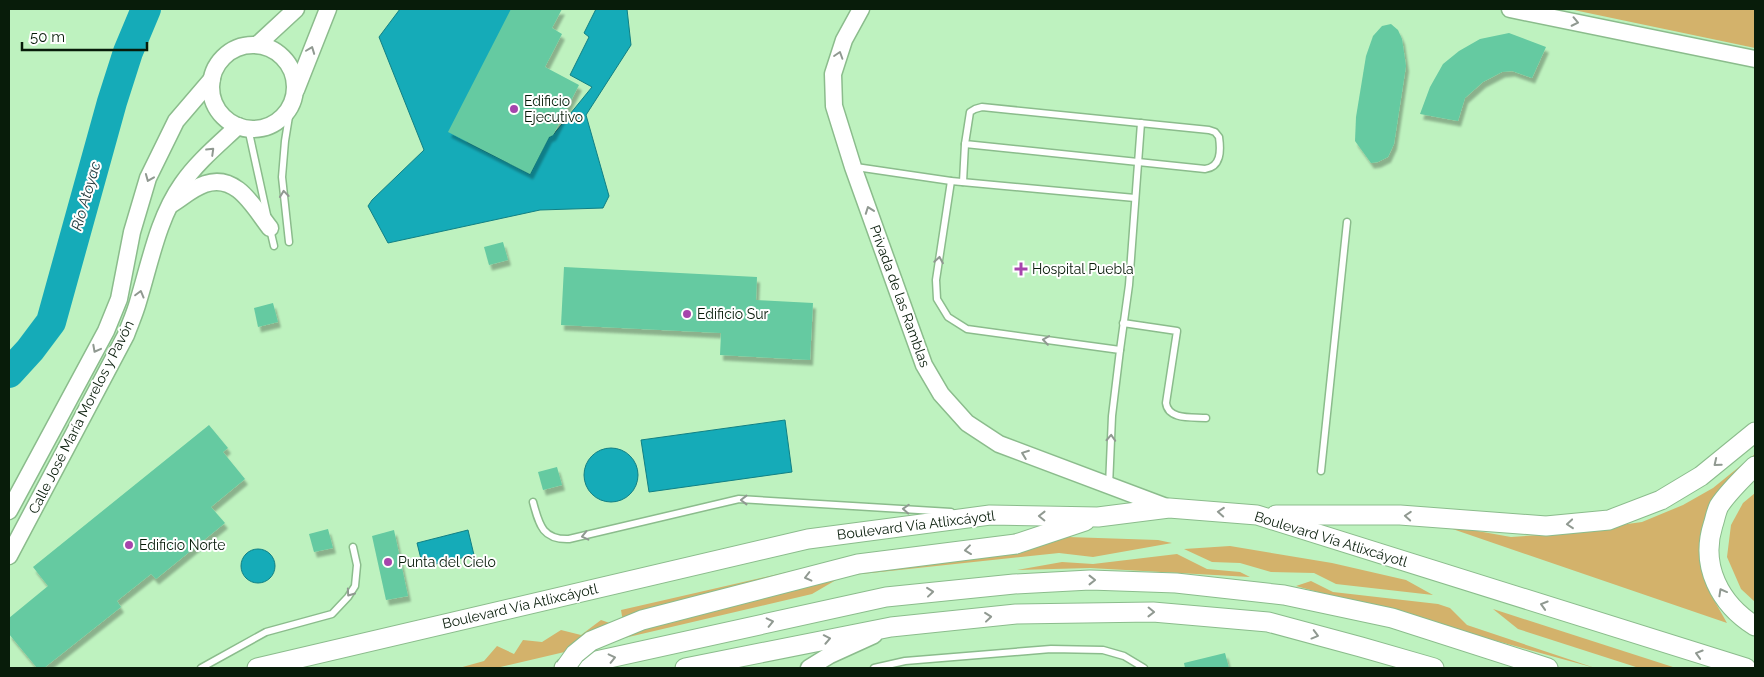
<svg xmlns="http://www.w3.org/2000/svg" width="1764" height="677" font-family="Raleway,sans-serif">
	<defs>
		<filter id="shadow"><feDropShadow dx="3" dy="5.5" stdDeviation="1" flood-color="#0004"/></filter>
	</defs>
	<rect width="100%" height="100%" fill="#bef2bf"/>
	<g fill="#d3b26b">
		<polygon points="1569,9 1755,9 1755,48"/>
		<polygon points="1755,454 1755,461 1712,503 1700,547 1710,593 1727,623 1438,524 1511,537 1554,534 1642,522 1683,505 1713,488"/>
		<polygon points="1755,493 1755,602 1741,589 1727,557 1731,525 1743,503"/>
		<polygon points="1038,536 1158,540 1172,543 1093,557 1059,553 843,576 838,560 929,545"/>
		<polygon points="1230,546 1332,563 1406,580 1433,595 1336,584 1314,573 1271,572 1240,563 1212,562 1184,549"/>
		<polygon points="1177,554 1207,569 1240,572 1250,577 1090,568 1017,570 1062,562 1093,564"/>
		<polygon points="826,563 836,580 812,594 496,668 459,668 484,661 497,646 514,654 523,640 542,642 561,630 581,635 601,620 624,628 621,610"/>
		<polygon points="1311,581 1333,592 1438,604 1450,608 1467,625 1595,668 1296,586"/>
		<polygon points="1493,609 1676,668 1639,668 1518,629"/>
	</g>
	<g fill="#15abb8" stroke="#118084">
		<polygon points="400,9 535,9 467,142 530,174 549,137 553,135 592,87 570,75 589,37 584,33 596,9 627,9 631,45 586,115 609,196 603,208 540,210 388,243 368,206 372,200 424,150 379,37"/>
		<polygon points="785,420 792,472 649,492 641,440"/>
		<circle cx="611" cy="475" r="27"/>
		<polygon points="468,530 474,555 423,567 417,543"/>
		<circle cx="258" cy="566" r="17"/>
	</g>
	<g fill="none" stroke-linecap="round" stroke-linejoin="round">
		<polyline stroke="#15abb8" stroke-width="30" points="9,373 30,350 51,322 112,102 128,52 146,9"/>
	</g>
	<g fill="#65caa1" filter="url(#shadow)">
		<polygon points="511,9 562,9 552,28 562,34 545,67 579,85 553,135 549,137 530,174 448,132"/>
		<polygon points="1391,24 1398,30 1402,39 1406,66 1394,144 1388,157 1378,162 1371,163 1355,141 1356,117 1366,56 1373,36 1382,26"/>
		<polygon points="1509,33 1546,47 1532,78 1512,71 1502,72 1483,82 1465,98 1458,121 1420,114 1430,87 1443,64 1459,51 1480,39"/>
		<polygon points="503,242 508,260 489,265 484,247"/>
		<polygon points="564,267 757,277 756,300 813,303 810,360 720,355 721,333 561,325"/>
		<polygon points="273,303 278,322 258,327 254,308"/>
		<polygon points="209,425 228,448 223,452 245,479 211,507 225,523 156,579 151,574 117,601 121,607 44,668 37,668 9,634 9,618 48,586 33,567"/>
		<polygon points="557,467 562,485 543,490 538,472"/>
		<polygon points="328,529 333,548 314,552 309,534"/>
		<polygon points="394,530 408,596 386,600 372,536"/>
		<polygon points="1225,653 1229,668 1185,668 1184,663"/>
	</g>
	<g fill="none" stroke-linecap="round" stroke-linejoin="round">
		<g stroke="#8bbc8c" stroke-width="9">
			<g id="service">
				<path d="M982,107L1209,130L1215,132L1219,137C1221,151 1221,167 1205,169L965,144L970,112L975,109Z"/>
				<polyline points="248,128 267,215"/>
				<polyline points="856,167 951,181 1135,198"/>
				<polyline points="951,181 936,280 937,299 948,317 967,329 1120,350 1112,416 1109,486"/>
				<polyline points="963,182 965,144"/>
				<polyline points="270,229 274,246"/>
				<polyline points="289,242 282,177 285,141 291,104"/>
				<path d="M1123,323L1177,331L1166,403C1168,420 1192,417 1206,418"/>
				<polyline points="1120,350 1129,285 1141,123"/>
				<polyline points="1321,471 1347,222"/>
				<path d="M533,502C539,524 542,540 569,539L739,499L951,512"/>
				<polyline points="201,668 266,632 332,614 348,597 355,586 357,565 353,547"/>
				<polyline points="874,668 905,661 1051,649 1103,650 1124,656 1144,668"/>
			</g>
		</g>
		<g stroke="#8bbc8c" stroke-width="19">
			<g id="tertiary">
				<polyline points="861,9 844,40 833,74 834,106 853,167 924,365 941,394 967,423 999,444 1169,508"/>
				<polyline points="1510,9 1755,59"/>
				<polyline points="257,45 296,9"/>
				<circle cx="253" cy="87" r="42"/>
				<polyline points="296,90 328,9"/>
				<path d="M172,204C183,197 193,188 205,184C237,173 254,208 270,228"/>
				<polyline points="9,511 106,331 119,299 132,232 148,178 176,121 212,79"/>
				<path d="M9,556L126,335C130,324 135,313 138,302C150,263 158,218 182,184C197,162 219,144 238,126"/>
				<polyline points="809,668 830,655 874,635"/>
			</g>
		</g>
		<g stroke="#8bbc8c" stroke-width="21">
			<g id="secondary">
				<path d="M1755,466C1742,479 1729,491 1719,506C1716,512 1715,519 1713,525C1700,566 1720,604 1755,626"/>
				<polyline points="1276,515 1400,515 1546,526 1609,520 1661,500 1701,476 1755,432"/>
				<polyline points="1016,544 1085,521"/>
				<polyline points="257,668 808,539 990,515 1098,517 1169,508 1257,515 1746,668"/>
				<polyline points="564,668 886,597 1014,584 1090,580 1176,583 1284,595 1392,618 1548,668"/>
				<polyline points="685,668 891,627 1016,614 1153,612 1268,622 1361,647 1434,668"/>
			</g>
		</g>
		<use href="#service" stroke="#fff" stroke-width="6"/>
		<use href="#tertiary" stroke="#fff" stroke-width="16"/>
		<use href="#secondary" stroke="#fff" stroke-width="19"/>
		<g stroke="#8bbc8c" stroke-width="21" stroke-linecap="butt">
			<polyline id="secondary-bridge" points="565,668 575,654 591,641 642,620 858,564 1016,544"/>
		</g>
		<use href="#secondary-bridge" stroke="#fff" stroke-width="19"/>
	</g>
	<defs><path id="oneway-chevron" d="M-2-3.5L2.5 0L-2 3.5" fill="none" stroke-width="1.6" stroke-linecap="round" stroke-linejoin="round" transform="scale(1.25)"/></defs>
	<g stroke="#909991">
		<use href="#oneway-chevron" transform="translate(1575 22) rotate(12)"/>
		<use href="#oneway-chevron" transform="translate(311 50) rotate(-69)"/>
		<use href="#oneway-chevron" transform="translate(839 55) rotate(-72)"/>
		<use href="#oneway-chevron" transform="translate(211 151) rotate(-44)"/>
		<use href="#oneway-chevron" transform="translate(149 178) rotate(112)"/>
		<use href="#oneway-chevron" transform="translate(284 194) rotate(-96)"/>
		<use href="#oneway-chevron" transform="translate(869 210) rotate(-110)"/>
		<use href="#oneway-chevron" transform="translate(939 260) rotate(-81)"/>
		<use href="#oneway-chevron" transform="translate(140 294) rotate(-75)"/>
		<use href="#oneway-chevron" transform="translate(1046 340) rotate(-172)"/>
		<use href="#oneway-chevron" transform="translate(96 349) rotate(118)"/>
		<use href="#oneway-chevron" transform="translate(1111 438) rotate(-87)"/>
		<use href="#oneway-chevron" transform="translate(1025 454) rotate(-159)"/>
		<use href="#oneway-chevron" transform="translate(1717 463) rotate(141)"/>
		<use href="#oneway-chevron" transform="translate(744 500) rotate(-180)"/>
		<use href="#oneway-chevron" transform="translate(906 509) rotate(-177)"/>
		<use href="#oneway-chevron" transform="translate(1221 512) rotate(-176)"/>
		<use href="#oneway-chevron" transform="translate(1042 516) rotate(-179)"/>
		<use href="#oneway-chevron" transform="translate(1408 516) rotate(-176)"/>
		<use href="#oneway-chevron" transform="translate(1570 524) rotate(175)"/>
		<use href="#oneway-chevron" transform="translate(585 536) rotate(167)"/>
		<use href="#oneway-chevron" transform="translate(968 550) rotate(173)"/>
		<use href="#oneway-chevron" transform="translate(808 577) rotate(166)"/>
		<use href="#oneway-chevron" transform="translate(1092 580)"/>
		<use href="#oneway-chevron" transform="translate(930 592) rotate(-6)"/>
		<use href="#oneway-chevron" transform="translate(1722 592) rotate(-119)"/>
		<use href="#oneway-chevron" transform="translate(350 593) rotate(125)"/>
		<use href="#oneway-chevron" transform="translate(1544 605) rotate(-163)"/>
		<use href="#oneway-chevron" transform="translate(1151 612) rotate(1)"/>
		<use href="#oneway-chevron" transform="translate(988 617) rotate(-6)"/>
		<use href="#oneway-chevron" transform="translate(770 622) rotate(-13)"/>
		<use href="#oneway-chevron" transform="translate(1315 635) rotate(15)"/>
		<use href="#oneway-chevron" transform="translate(827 639) rotate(-11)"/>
		<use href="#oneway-chevron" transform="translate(1699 654) rotate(-163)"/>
		<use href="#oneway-chevron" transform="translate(612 658) rotate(-13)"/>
	</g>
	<g fill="#a645ac" stroke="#fff" stroke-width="2">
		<circle cx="514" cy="109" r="5"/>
		<path d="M1018.5 261.5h5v5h5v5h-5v5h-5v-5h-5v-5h5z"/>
		<circle cx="687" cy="314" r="5"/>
		<circle cx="129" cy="545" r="5"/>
		<circle cx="388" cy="562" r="5"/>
	</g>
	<g text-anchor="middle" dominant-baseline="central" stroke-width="4" stroke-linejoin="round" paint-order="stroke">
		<g font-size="14" fill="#081c0a" stroke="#fff" text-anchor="start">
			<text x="524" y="101">Edificio<tspan x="524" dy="16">Ejecutivo</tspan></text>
			<text x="1032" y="269">Hospital Puebla</text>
			<text x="697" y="314">Edificio Sur</text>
			<text x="139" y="545">Edificio Norte</text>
			<text x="398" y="562">Punta del Cielo</text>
		</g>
		<g font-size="14" fill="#081c0a" stroke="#fff">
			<text transform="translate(900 296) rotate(70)">Privada de las Ramblas</text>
			<text transform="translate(81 417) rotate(-63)">Calle José María Morelos y Pavón</text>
			<text transform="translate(916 525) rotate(-7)">Boulevard Vía Atlixcáyotl</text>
			<text transform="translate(1331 539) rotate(17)">Boulevard Vía Atlixcáyotl</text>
			<text transform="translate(520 606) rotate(-13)">Boulevard Vía Atlixcáyotl</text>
		</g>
		<g font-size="15" font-style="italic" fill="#1e3537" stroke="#fff">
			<text transform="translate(86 196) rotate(-74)">Río Atoyac</text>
		</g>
	</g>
	<rect width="1764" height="677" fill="none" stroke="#081c0a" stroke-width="20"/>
	<path d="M22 42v8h125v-8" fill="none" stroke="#081c0a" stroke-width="2.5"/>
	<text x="30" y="42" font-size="15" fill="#081c0a" stroke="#ffffff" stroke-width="4" paint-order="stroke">50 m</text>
</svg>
